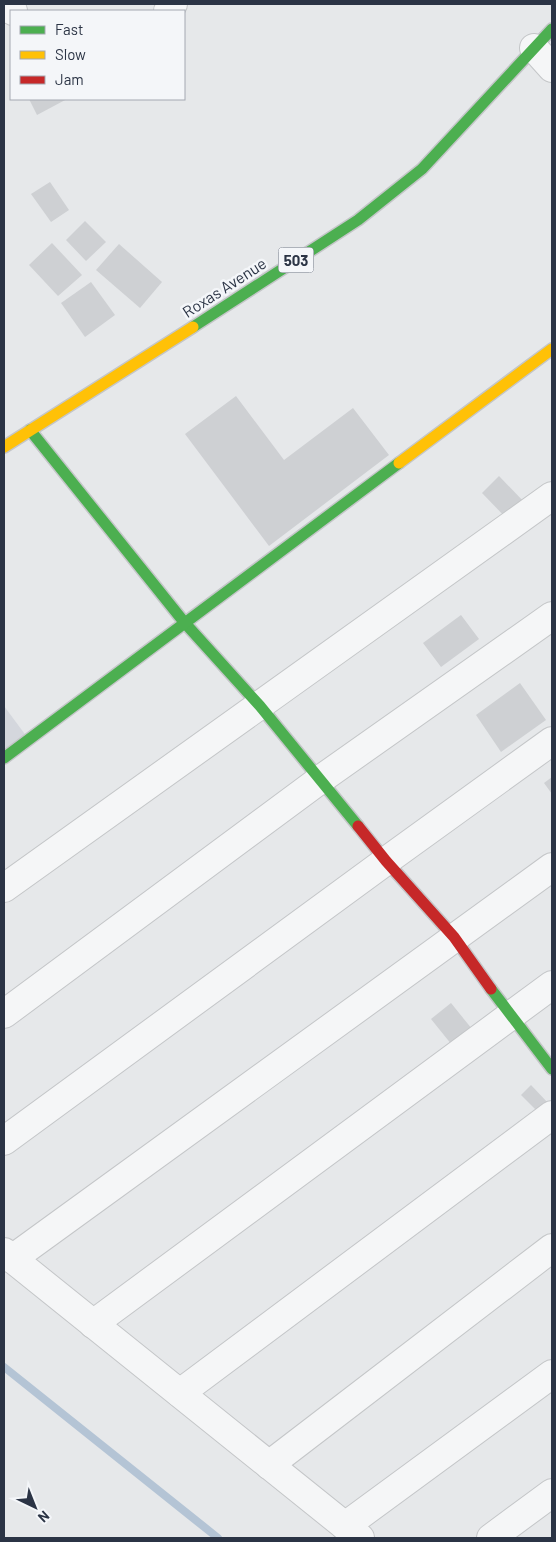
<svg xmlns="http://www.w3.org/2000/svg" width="556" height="1542" font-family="Barlow,sans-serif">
	<rect width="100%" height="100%" fill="#e6e8ea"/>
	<polygon fill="#d4d7dd" points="4,706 27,737 4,754"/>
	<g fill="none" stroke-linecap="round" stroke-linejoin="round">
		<polyline stroke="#b4c4d5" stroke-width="8" points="4,1367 218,1538"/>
	</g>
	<g fill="#ced0d3">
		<polygon points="29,99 67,99 37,115"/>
		<polygon points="50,182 69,210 51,222 31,194"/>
		<polygon points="85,221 106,242 86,261 66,240"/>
		<polygon points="52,243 82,275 58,296 29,265"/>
		<polygon points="119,244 162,282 140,308 96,270"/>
		<polygon points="91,282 115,315 85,337 61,303"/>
		<polygon points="236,396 284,460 353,408 389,455 269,546 185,434"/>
		<polygon points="499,476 527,505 510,522 482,493"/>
		<polygon points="461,615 479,639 441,667 423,643"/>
		<polygon points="520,683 546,720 501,752 476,715"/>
		<polygon points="552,777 552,794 544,783"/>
		<polygon points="451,1003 476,1034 456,1050 431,1019"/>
		<polygon points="531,1085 549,1104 539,1113 521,1095"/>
	</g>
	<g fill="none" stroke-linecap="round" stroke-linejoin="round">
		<g stroke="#c4c6c8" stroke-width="30">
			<g id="street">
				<polyline points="4,5 13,11"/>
				<polyline points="168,11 173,4"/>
				<polyline points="534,48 552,68"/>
				<polyline points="4,888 552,496"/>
				<polyline points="4,1014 321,779 552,616"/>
				<polyline points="4,1141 386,861 552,741"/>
				<polyline points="4,1252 360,1538"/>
				<polyline points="12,1259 552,867"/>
				<polyline points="93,1324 552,985"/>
				<polyline points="180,1393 552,1115"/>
				<polyline points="269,1465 552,1248"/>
				<polyline points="345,1526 552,1374"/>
				<polyline points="491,1538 552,1493"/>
			</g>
		</g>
		<g stroke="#c4c6c8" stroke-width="14">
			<g id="fast">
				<polyline points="193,327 358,220 422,169 552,29"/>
				<polyline points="30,430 184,622 260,706 358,826"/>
				<polyline points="4,758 399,463"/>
				<polyline points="491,989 552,1069"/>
			</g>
		</g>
		<g stroke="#c4c6c8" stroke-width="14">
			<g id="slow">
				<polyline points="4,447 193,327"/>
				<polyline points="399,463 552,349"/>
			</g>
		</g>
		<g stroke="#c4c6c8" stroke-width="14">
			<polyline id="jam" points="358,826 386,861 454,937 491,989"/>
		</g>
		<use href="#street" stroke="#f5f6f7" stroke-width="28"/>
		<use href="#fast" stroke="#4caf50" stroke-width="11"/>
		<use href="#slow" stroke="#ffc107" stroke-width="11"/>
		<use href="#jam" stroke="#c62828" stroke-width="11"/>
	</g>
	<g text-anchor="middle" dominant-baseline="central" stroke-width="5" stroke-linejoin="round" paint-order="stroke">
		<rect fill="#f4f6f9" stroke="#676e7b" stroke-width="1" x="278.5" y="247.5" width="35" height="25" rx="4"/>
		<g font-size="15" font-weight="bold" fill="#2b3445">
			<text x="296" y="260">503</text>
		</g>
		<g font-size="16" fill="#2b3445" stroke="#f4f6f9">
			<text transform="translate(224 287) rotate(-33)">Roxas Avenue</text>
		</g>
	</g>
	<rect width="556" height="1542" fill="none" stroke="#2b3445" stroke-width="10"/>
	<rect x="10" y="10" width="175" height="90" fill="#f4f6f9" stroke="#a4a8b1"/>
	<rect x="20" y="26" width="25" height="8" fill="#4caf50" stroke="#a4a8b1"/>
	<text x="55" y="35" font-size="15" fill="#2b3445">Fast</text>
	<rect x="20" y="51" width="25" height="8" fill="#ffc107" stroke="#a4a8b1"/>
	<text x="55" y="60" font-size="15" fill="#2b3445">Slow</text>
	<rect x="20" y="76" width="25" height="8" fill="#c62828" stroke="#a4a8b1"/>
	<text x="55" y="85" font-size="15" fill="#2b3445">Jam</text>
	<g transform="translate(35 1507) rotate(137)" stroke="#f4f6f9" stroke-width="4" paint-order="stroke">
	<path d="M0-4L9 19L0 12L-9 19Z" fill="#2b3445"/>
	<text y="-8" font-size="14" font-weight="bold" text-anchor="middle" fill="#2b3445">N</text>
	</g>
</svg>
